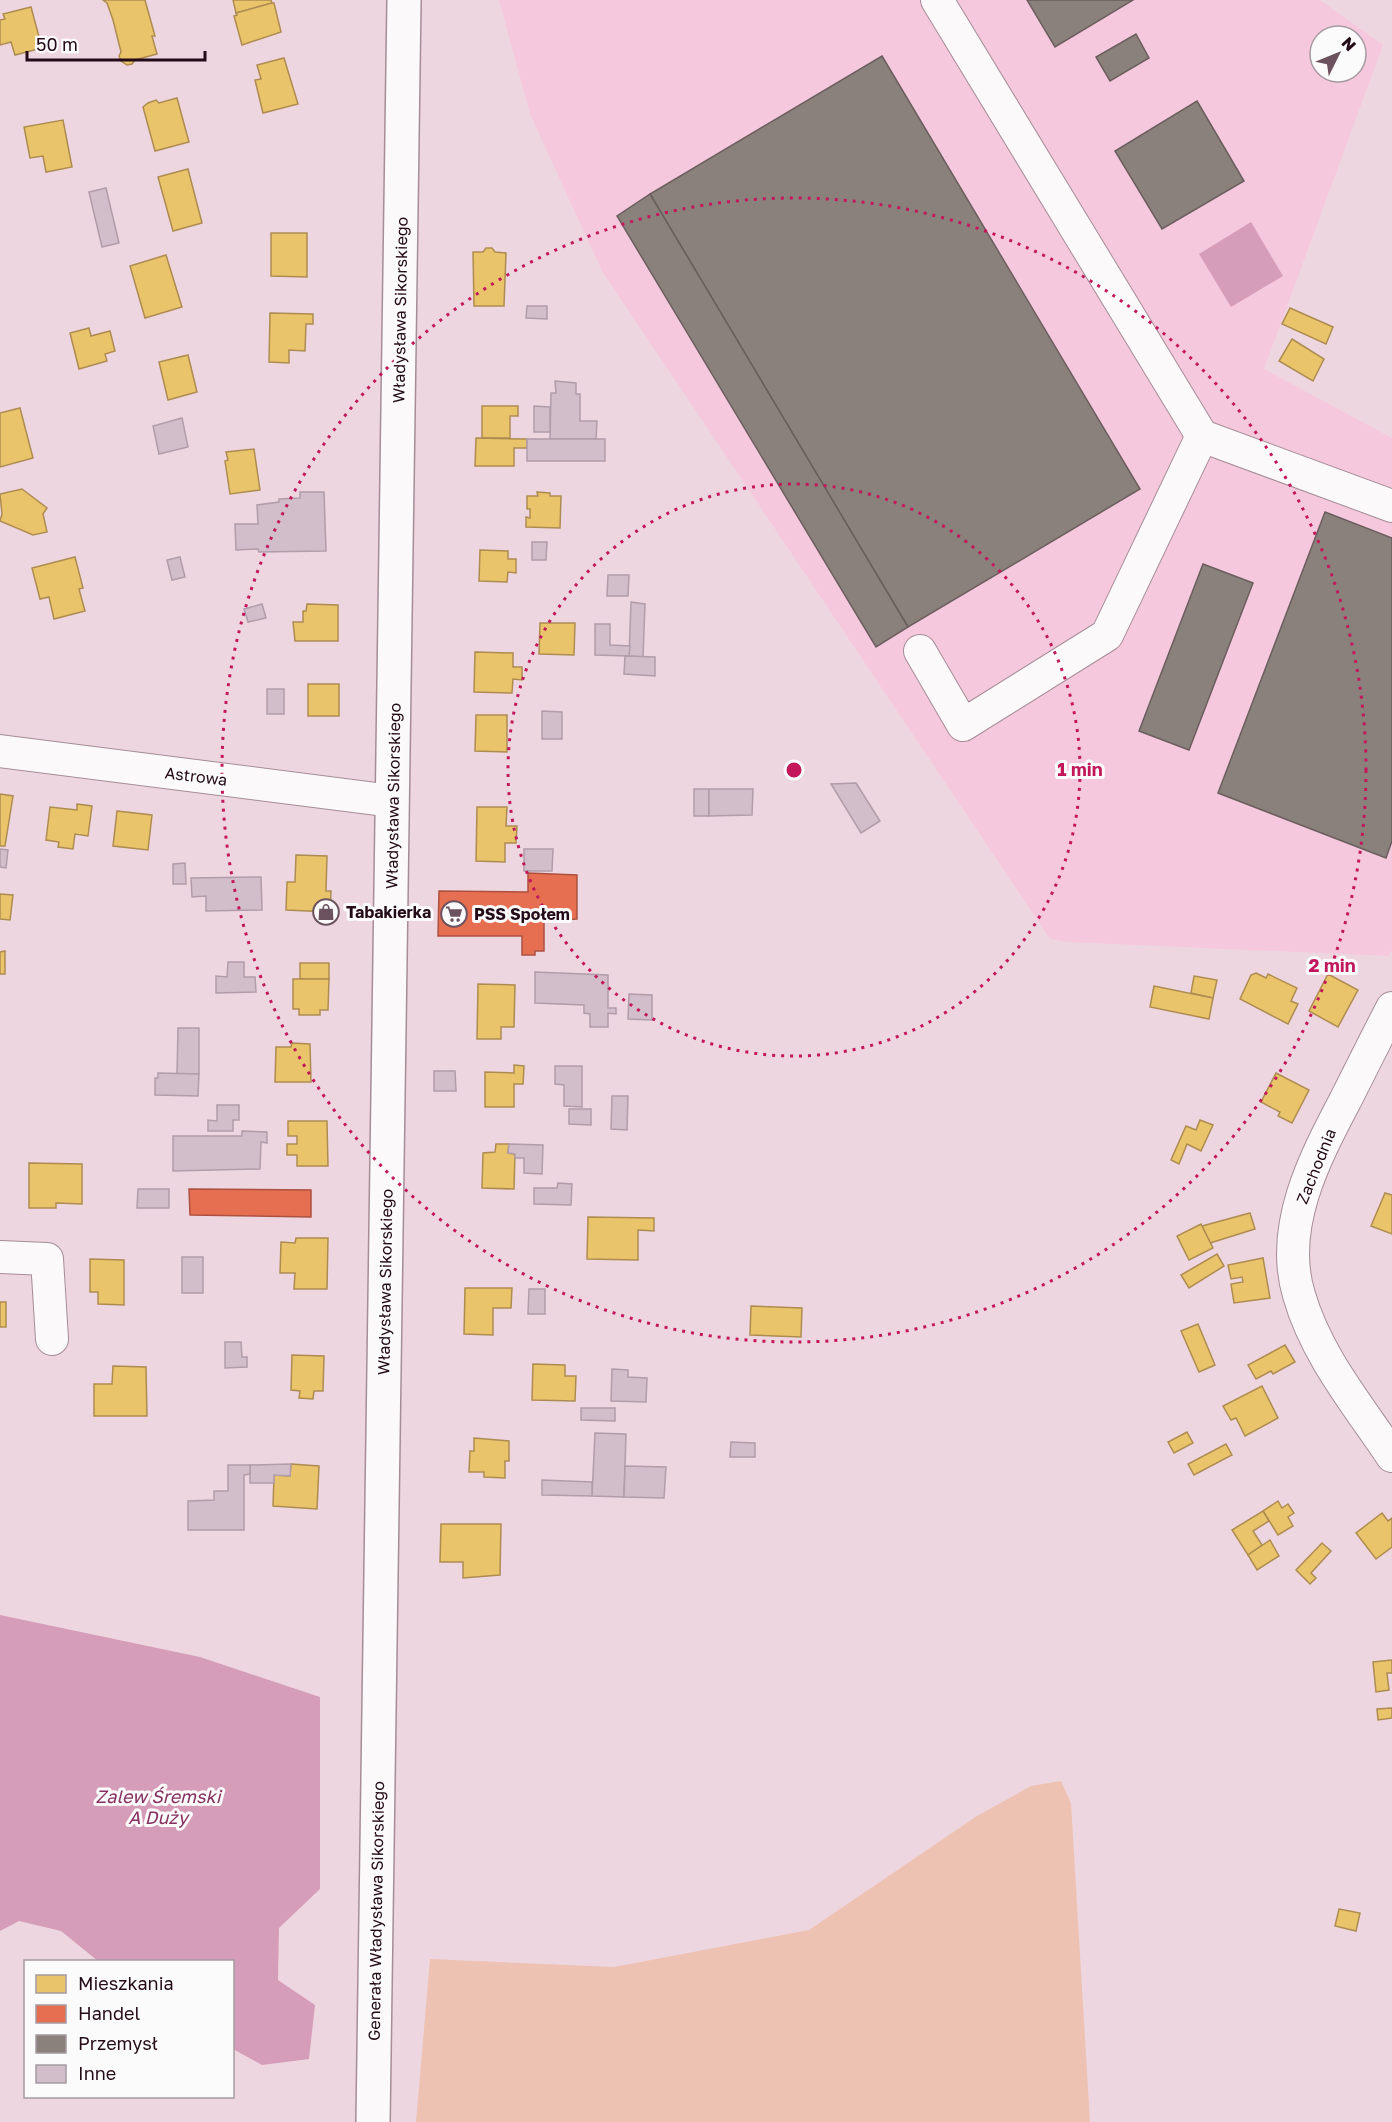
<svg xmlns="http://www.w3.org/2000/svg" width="1392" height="2122" font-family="'Golos Text',sans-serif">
	<rect width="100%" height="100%" fill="#eed6e0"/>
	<path fill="#f6c8dd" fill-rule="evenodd" d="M499,0H1320L1383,45L1264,369L1392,438V950L1389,956L1069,942L1050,939L602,271L530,114ZM1320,36H1356V72H1320Z"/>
	<polygon fill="#eec2b3" points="1061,1781 1071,1803 1090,2122 416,2122 430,1959 614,1967 809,1930 977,1816 1031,1786"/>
	<g fill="#d69db8">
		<polygon points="1251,222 1283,276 1231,307 1199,254"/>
		<polygon points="0,1615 200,1657 320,1697 320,1889 279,1928 278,1980 315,2005 309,2059 262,2065 233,2049 232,1962 98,1961 61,1931 19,1921 0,1931"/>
	</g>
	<g fill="#e9c46a" stroke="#ae8c51" stroke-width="1.5">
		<polygon points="103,0 145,0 155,36 152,36 157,54 135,60 132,64 127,65 121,61 119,56 121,52 113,20 107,3"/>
		<polygon points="233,0 271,0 272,3 236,13"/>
		<polygon points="272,3 274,3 281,32 242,45 234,16 237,15 236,13"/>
		<polygon points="31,7 42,48 15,55 11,42 0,45 0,20 5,19 3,14"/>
		<polygon points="284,58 298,104 263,113 255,80 261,79 257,65"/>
		<polygon points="177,98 189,142 155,151 143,107 148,103 156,100 159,103"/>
		<polygon points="63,120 72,167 46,172 43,156 30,158 24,127"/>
		<polygon points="188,169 202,223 173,231 158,177"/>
		<polygon points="271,233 307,233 307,277 271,276"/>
		<polygon points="486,248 492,248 495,252 506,253 504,306 474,306 473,252 483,252"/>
		<polygon points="166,255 182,307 145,318 130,266"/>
		<polygon points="1290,308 1333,327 1326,344 1282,324"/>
		<polygon points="270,313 313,314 313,324 306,324 305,351 289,350 289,363 269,362"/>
		<polygon points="89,328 91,336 110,331 115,351 105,354 107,361 79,369 70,333"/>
		<polygon points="1292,339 1324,359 1313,381 1279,361"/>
		<polygon points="188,355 197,392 168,400 159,362"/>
		<polygon points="482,406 518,406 518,416 510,416 510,438 482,438"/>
		<polygon points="20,408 33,458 0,467 0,413"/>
		<polygon points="476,438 527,439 527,448 514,448 514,466 475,466"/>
		<polygon points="254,449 260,490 230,494 225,461 228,460 226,452"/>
		<polygon points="22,489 47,508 43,514 47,532 33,535 0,521 2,514 0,494"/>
		<polygon points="537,492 550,493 550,496 561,496 560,528 526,527 526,517 530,518 530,509 527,509 527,496 538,496"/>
		<polygon points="480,550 508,551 508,559 516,559 516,573 508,572 507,582 479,581"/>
		<polygon points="75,557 83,588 79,589 85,611 54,619 49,597 40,599 32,568"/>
		<polygon points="307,604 338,605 338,641 295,641 293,622 303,622 303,611 306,611"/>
		<polygon points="540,623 575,623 574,655 539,654"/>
		<polygon points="475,652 513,653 513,667 522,667 522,680 513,679 512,693 474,692"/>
		<rect x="308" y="684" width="31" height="32"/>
		<polygon points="476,715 507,715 507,752 475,751"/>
		<polygon points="0,794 13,796 5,846 0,846"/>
		<polygon points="77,804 92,806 88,836 75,834 73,849 58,847 59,842 46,840 50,807 77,810"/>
		<polygon points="477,807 507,807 506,826 517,826 516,843 505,843 505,862 476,861"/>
		<polygon points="117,811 152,815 148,850 113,846"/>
		<polygon points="296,855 327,856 326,891 331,891 330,912 286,910 287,882 295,882"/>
		<polygon points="0,894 13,895 10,920 0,919"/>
		<polygon points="5,951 5,974 0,974 0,952"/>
		<rect x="300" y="963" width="29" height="16"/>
		<polygon points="1256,973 1266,978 1268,974 1297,988 1291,1001 1298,1004 1288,1024 1240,999 1251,975"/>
		<polygon points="1328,974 1358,990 1338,1027 1309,1011"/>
		<polygon points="1194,976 1217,980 1213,998 1191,993"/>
		<polygon points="293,979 329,979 328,1010 320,1010 320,1015 299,1015 299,1009 293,1009"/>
		<polygon points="478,984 515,985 514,1027 501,1027 501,1039 477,1039"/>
		<polygon points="1154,986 1213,998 1209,1019 1150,1007"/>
		<polygon points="292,1043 310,1044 311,1082 275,1082 276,1047 291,1047"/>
		<polygon points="514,1065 524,1066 523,1084 514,1084 514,1107 485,1107 485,1072 514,1073"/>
		<polygon points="1276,1073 1309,1090 1292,1123 1278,1116 1280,1112 1261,1102"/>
		<polygon points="1200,1120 1213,1125 1201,1151 1187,1144 1179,1164 1171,1160 1186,1126 1196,1130"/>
		<polygon points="288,1121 327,1121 328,1166 297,1166 297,1155 287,1155 287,1144 297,1144 297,1136 288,1136"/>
		<polygon points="496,1144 509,1144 508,1153 515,1154 514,1189 482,1188 483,1153 495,1152"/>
		<polygon points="29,1163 82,1164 82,1204 56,1203 56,1208 29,1208"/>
		<polygon points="1385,1193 1392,1195 1392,1234 1371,1226"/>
		<polygon points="1250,1213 1255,1229 1210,1243 1202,1226"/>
		<polygon points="588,1217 654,1218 654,1231 638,1230 638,1260 587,1259"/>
		<polygon points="1201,1224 1213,1248 1189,1260 1177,1236"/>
		<polygon points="296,1238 328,1238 327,1289 294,1289 295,1273 280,1273 281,1242 295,1243"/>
		<polygon points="1217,1254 1224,1266 1189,1288 1181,1275"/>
		<polygon points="1263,1258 1270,1298 1234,1303 1231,1284 1243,1282 1242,1277 1231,1279 1228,1265"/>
		<polygon points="90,1259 124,1260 124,1305 98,1304 98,1292 90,1292"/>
		<polygon points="465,1288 512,1288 511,1308 493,1308 493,1335 464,1334"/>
		<rect x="0" y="1302" width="6" height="25"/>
		<polygon points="751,1306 802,1308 801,1337 750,1335"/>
		<polygon points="1198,1324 1215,1365 1199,1372 1181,1331"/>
		<polygon points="1285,1345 1295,1362 1273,1374 1271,1371 1256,1379 1248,1365"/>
		<polygon points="292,1355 324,1356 323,1391 314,1391 313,1399 299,1398 300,1391 291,1390"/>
		<polygon points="533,1364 565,1365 565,1376 576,1376 575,1401 532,1400"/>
		<polygon points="113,1366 146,1367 147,1416 94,1416 94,1384 112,1384"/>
		<polygon points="1262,1386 1278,1418 1245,1436 1236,1418 1231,1420 1223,1406"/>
		<polygon points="1187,1432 1193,1443 1174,1453 1168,1442"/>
		<polygon points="474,1438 509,1441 509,1461 505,1461 505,1478 484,1477 484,1472 469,1472 470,1451 474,1451"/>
		<polygon points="1226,1444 1232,1455 1194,1475 1188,1464"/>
		<polygon points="291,1464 319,1466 317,1509 273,1506 274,1475 290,1476"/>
		<polygon points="1278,1501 1282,1508 1288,1504 1294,1513 1288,1517 1293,1526 1278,1535 1263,1511"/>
		<polygon points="1263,1511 1269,1521 1253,1531 1262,1545 1248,1555 1232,1530"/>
		<polygon points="1382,1513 1388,1521 1392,1518 1392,1547 1376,1559 1356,1533"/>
		<polygon points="441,1524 501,1524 500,1575 463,1578 463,1562 440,1562"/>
		<polygon points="1270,1540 1279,1556 1257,1570 1248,1555"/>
		<polygon points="1322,1543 1331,1551 1311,1573 1316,1578 1310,1584 1296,1570"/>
		<polygon points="1392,1660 1392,1673 1387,1673 1389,1690 1376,1692 1373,1662"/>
		<polygon points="1392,1708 1392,1718 1378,1720 1377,1709"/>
		<polygon points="1339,1909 1360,1913 1356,1931 1335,1926"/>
	</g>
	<g fill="#e76f51" stroke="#ac5140" stroke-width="1.5">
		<polygon points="528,873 577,875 577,919 544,921 544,951 535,951 535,955 522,955 522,936 438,936 439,891 528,892"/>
		<polygon points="189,1189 311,1190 311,1217 190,1215"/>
	</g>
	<g fill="#8a817c" stroke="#6b5e5e" stroke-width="1.5">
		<polygon points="1027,0 1133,0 1055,47"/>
		<polygon points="1136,34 1149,58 1110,81 1096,57"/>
		<polygon points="882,56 1140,489 908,627 650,194"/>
		<polygon points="1197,101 1244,181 1162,229 1115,151"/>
		<polygon points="650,194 908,627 876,647 617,216"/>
		<polygon points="1325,512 1392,538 1392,841 1386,858 1218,793"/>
		<polygon points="1203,564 1253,583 1189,750 1139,731"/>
	</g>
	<g fill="#d2bdcb" stroke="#b19caa" stroke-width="1.5">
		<polygon points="106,188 119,243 102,247 89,192"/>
		<polygon points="527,306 547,306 547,319 526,318"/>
		<polygon points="555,381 576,383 576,394 580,394 580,421 597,421 596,439 550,439 551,393 556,393"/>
		<polygon points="534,406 550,407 550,432 534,432"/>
		<polygon points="182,418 188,447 159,454 153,426"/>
		<rect x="527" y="439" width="78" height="22"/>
		<polygon points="300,492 324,492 326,551 259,552 258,549 236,550 235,524 258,524 257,505 279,502 279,499 300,498"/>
		<polygon points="532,542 547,542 546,560 532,560"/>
		<polygon points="180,557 185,577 172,580 167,560"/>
		<polygon points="608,575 629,575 628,596 607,596"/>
		<polygon points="631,602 645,604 643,657 629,656"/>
		<polygon points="262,604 266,618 248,622 244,609"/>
		<polygon points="595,624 610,624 610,645 630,646 629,656 595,655"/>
		<polygon points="625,656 655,657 655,676 624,674"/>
		<rect x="267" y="689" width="17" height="25"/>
		<polygon points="542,711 562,712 562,739 542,739"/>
		<polygon points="856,783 880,821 861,833 831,784"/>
		<rect x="694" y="789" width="15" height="27"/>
		<polygon points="709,789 753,789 752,815 709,816"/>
		<polygon points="0,849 8,850 6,868 0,867"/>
		<polygon points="524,849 553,849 552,871 524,871"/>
		<polygon points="185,863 186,884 173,884 173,864"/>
		<polygon points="261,877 262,910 206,911 206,896 192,897 191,878"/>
		<polygon points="228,962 244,962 244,977 255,977 256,992 216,993 216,976 227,977"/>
		<polygon points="535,972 608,975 608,1008 616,1008 616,1014 608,1013 608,1027 590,1027 590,1014 584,1013 584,1005 535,1003"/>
		<polygon points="629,994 652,995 652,1020 628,1019"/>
		<polygon points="178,1028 199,1028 199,1074 177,1074"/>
		<polygon points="555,1066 582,1066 582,1107 564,1106 564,1085 555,1084"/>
		<polygon points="434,1071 455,1071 456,1091 434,1091"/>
		<polygon points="158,1073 199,1074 198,1096 155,1095 155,1078 158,1078"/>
		<polygon points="612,1096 628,1096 627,1130 611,1129"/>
		<polygon points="217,1105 239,1105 239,1120 233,1120 233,1131 208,1131 208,1120 217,1121"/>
		<polygon points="569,1109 591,1109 591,1125 569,1124"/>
		<polygon points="242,1131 267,1132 267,1143 261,1142 260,1169 173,1171 173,1136 242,1136"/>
		<polygon points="509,1144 543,1145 542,1174 524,1173 524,1158 515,1158 515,1154 508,1153"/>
		<polygon points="558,1183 572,1184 571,1205 534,1204 534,1188 557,1188"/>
		<polygon points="138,1189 169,1189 169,1208 137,1208"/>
		<rect x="182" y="1257" width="21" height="36"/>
		<polygon points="529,1289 545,1289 545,1314 528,1314"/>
		<polygon points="225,1342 241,1342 242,1357 247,1357 247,1367 225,1368"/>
		<polygon points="612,1369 628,1370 628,1377 647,1378 646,1402 611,1401"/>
		<polygon points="581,1408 615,1408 615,1421 581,1420"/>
		<polygon points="595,1433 626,1434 624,1497 592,1496"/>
		<polygon points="731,1442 755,1443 755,1457 730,1457"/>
		<polygon points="291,1464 290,1476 274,1475 274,1483 250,1483 250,1465"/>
		<polygon points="228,1465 250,1465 250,1474 244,1475 244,1530 188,1530 188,1501 214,1500 214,1491 228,1491"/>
		<polygon points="625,1466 666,1467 664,1498 624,1497"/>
		<polygon points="542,1480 592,1482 592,1496 542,1495"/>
	</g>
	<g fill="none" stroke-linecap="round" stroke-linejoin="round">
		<g stroke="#a48d97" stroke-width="34">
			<g id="minor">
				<polyline points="937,0 1202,436 1392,506"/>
				<polyline points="920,651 963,725 1107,635 1202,436"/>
				<polyline points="0,751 392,801"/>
				<path d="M1392,1008C1377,1037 1362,1067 1347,1097C1316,1156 1278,1226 1299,1295C1316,1355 1358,1405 1392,1456"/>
				<polyline points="0,1257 47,1259 52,1339"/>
			</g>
		</g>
		<g stroke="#a48d97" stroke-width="36">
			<polyline id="major" points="373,2122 404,0"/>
		</g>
		<use href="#minor" stroke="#fcf9fa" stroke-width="32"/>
		<use href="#major" stroke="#fcf9fa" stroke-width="33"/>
	</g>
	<g fill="none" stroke="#c2185b" stroke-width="3" stroke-dasharray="3 6">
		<circle cx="794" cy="770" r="286"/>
		<circle cx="794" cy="770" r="572"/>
	</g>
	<defs>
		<g id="shop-ring" transform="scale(1.35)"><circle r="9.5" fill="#fbfbfb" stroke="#6b525e" stroke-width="1.5"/><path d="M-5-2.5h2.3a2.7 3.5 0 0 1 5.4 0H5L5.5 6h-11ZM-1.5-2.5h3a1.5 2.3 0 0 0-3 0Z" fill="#6b525e"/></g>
		<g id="supermarket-ring" transform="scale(1.35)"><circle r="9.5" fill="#fbfbfb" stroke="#6b525e" stroke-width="1.5"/><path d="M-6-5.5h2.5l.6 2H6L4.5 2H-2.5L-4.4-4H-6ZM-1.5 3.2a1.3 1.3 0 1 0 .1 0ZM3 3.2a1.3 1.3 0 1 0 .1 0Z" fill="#6b525e"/></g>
	</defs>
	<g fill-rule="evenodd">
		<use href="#shop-ring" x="326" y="912"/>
		<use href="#supermarket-ring" x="454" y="914"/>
	</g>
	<g text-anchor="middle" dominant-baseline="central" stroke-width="6" stroke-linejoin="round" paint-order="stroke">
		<g font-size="16" fill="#240b18" stroke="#fbfbfb">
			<text transform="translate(400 310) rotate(-89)">Władysława Sikorskiego</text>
			<text transform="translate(196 776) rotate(7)">Astrowa</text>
			<text transform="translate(393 796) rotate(-89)">Władysława Sikorskiego</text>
			<text transform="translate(1316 1166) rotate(-68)">Zachodnia</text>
			<text transform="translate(385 1282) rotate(-89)">Władysława Sikorskiego</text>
			<text transform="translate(376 1911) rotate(-89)">Generała Władysława Sikorskiego</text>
		</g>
		<g font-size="16" font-weight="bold" fill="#240b18" stroke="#fbfbfb" text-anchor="start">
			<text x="346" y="912">Tabakierka</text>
			<text x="474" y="914">PSS Społem</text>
		</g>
		<g font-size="18" font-style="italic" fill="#873160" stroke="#fbfbfb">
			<text x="158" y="1796">Zalew Śremski<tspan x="158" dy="21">A Duży</tspan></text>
		</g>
	</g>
	<circle cx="794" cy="770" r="9" fill="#c2185b" stroke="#fbfbfb" stroke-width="3"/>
	<g font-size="18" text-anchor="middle" font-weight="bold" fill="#c2185b" stroke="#fbfbfb" stroke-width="6" stroke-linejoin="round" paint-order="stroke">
		<text x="1080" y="776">1 min</text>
		<text x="1332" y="972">2 min</text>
	</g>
	<rect x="24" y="1960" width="210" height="138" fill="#fbfbfb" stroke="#a59ba0" stroke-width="1.5"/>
	<rect x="36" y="1975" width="30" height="18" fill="#e9c46a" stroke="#a59ba0" stroke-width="1.5"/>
	<text x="78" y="1990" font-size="18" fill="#240b18">Mieszkania</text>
	<rect x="36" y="2005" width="30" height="18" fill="#e76f51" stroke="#a59ba0" stroke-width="1.5"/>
	<text x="78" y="2020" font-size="18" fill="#240b18">Handel</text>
	<rect x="36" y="2035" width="30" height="18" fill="#8a817c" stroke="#a59ba0" stroke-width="1.5"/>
	<text x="78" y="2050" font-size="18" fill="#240b18">Przemysł</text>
	<rect x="36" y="2065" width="30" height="18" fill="#d2bdcb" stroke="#a59ba0" stroke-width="1.5"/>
	<text x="78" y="2080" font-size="18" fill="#240b18">Inne</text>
	<g transform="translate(1338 54) rotate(47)"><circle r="28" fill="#fbfbfb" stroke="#a59ba0" stroke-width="1.5"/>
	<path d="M0-4.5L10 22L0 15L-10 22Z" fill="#6b525e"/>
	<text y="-9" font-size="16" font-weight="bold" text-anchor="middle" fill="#240b18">N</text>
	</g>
	<path d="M27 51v9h178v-9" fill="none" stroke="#240b18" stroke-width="3"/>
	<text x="36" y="51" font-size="18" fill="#240b18" stroke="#fbfbfb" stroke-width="4.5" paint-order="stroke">50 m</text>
</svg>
